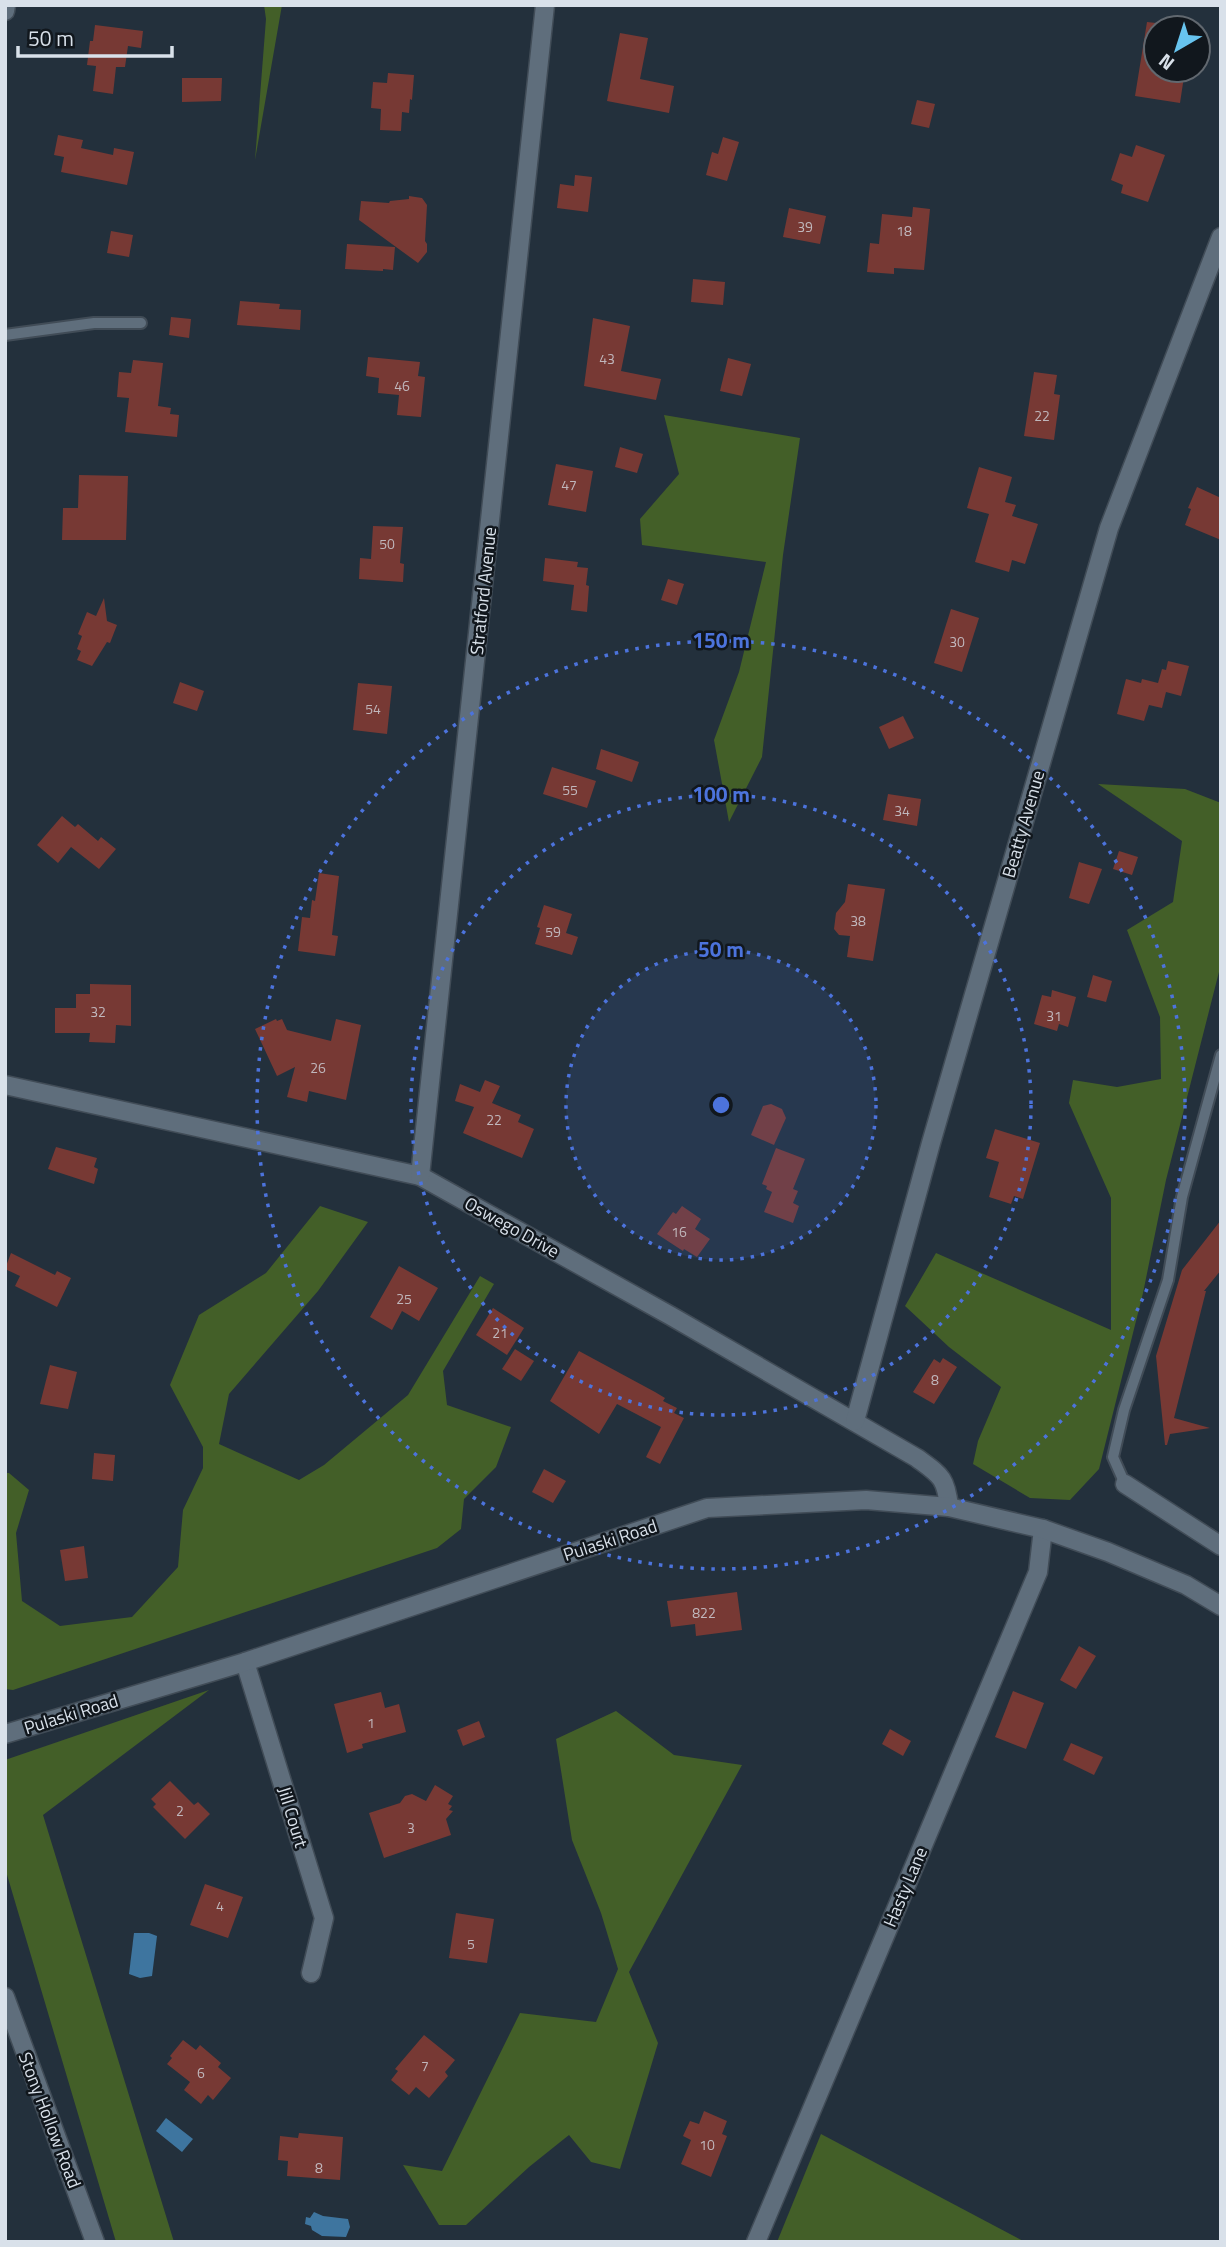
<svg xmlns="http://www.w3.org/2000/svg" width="1226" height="2247" font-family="'Titillium Web',sans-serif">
	<rect width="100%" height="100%" fill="#23303c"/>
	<g fill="#435f28">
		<polygon points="264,5 282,5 255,160 266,19"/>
		<polygon points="664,415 800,438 783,555 762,757 729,822 714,740 739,672 766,562 642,545 640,519 679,474"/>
		<polygon points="1098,784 1185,789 1221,803 1221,964 1166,1180 1143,1293 1099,1469 1070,1500 1030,1498 973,1464 978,1441 1001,1387 949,1347 905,1306 936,1253 1111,1330 1111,1198 1069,1103 1073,1080 1117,1087 1161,1079 1160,1017 1127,930 1173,902 1182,841"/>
		<polygon points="320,1206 368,1222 318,1291 229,1394 219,1444 299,1480 324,1465 408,1395 480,1276 494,1284 443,1371 447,1405 511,1427 496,1467 464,1499 461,1529 437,1548 13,1690 5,1689 5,1473 9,1473 29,1490 16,1533 22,1601 60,1626 132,1617 178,1567 183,1510 203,1468 203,1447 170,1385 199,1315 266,1273"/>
		<polygon points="209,1690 43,1815 174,2242 116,2242 5,1868 5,1760"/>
		<polygon points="616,1711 674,1755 742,1765 629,1972 658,2043 620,2169 591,2162 569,2135 529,2167 466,2225 439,2225 403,2165 442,2171 520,2013 596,2022 618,1969 601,1913 572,1840 556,1739"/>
		<polygon points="821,2134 1025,2242 777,2242"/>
	</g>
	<g fill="#3e759f">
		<polygon points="134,1933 149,1933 157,1936 152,1976 140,1978 129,1974"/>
		<polygon points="166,2118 193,2139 182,2152 156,2131"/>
		<polygon points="314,2212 323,2216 348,2219 350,2227 346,2237 322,2236 312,2230 311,2226 305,2224 306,2217 310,2218"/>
	</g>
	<g fill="#773934">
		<polygon points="1147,22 1156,23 1156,70 1185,70 1180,103 1135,96"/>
		<polygon points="95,25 143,31 141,48 128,46 125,67 116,67 113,94 93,91 96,66 87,65 90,41 93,41"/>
		<polygon points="620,33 648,38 640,79 674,86 669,113 607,101"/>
		<polygon points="388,73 414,75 412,100 410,99 409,113 402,112 401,131 380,130 381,109 371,108 373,82 387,83"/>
		<polygon points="182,78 222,78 221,101 182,102"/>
		<polygon points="917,100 935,104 929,128 911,124"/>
		<polygon points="58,135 83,140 81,148 113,155 114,148 134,152 127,185 61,172 64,157 54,155"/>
		<polygon points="723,137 739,142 727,181 706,175 712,152 718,154"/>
		<polygon points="1136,145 1165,155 1148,202 1121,193 1123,185 1111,180 1120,153 1132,157"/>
		<polygon points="575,175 592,177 588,212 557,208 560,184 574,186"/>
		<polygon points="409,196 422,198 427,205 425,241 427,244 427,252 418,263 359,220 361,201 389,203 390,201 409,199"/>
		<polygon points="913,207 930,209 924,270 894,268 894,274 867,272 870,243 879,244 882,214 912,217"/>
		<polygon points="789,208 826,216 820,244 783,237"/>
		<polygon points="111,231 133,235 129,257 107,253"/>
		<polygon points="347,244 395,247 393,270 383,269 383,271 345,269"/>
		<polygon points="693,279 725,282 723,305 691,302"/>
		<polygon points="240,301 280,304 279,309 301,310 300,330 237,325"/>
		<polygon points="171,317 191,319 189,338 169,335"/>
		<polygon points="593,318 630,326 621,371 661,379 656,400 584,386"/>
		<polygon points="368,357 420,362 418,376 425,377 421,417 397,415 399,395 378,393 379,378 366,376"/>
		<polygon points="728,358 751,364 742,396 720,391"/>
		<polygon points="133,360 163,363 158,406 171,408 170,414 179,415 177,437 125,432 129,398 117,397 119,372 131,373"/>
		<polygon points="1034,372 1057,375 1054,394 1060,395 1054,440 1024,436"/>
		<polygon points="620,447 643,454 637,473 615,467"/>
		<polygon points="556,464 593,471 586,512 548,505"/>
		<polygon points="979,467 1012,477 1005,502 1016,505 1012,516 1038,524 1025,564 1012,560 1009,572 975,562 989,514 967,508"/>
		<polygon points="79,475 128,476 126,540 62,540 63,508 78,508"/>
		<polygon points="1197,487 1221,498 1221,540 1185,525 1191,509 1188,508"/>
		<polygon points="373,526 403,527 400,563 404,564 403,582 359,579 360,558 371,559"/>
		<polygon points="545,558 578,562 577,567 588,568 586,585 589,586 587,612 571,610 574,585 543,581"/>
		<polygon points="668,579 684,584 677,605 661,600"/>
		<polygon points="104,598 107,621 117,625 110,643 107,642 92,666 77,660 81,651 77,649 82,636 78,634 87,612 96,616"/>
		<polygon points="951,609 979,618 962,672 934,663"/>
		<polygon points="1168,661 1189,666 1181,696 1166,692 1162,708 1149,705 1144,721 1117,714 1126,679 1141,683 1142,679 1158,683 1162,669 1166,670"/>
		<polygon points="180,682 204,691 197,711 173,703"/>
		<polygon points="358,683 392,686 387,734 353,730"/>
		<polygon points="903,716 914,738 889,749 879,727"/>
		<polygon points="601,749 639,762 632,782 596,769"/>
		<polygon points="552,767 596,781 587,808 543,794"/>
		<polygon points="888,794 921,799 917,826 883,820"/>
		<polygon points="62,816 75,827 78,824 98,841 101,837 116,849 99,869 71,847 58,863 37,845"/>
		<polygon points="1119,851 1138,857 1132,875 1113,869"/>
		<polygon points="1079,862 1102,869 1089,904 1069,898"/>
		<polygon points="319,873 339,876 332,935 338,936 335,956 298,951 302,917 310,918 312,900 315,901"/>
		<polygon points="848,884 885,889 873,961 847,957 850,936 839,935 834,929 836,913 845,902"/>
		<polygon points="544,905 572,914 566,933 578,937 572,955 535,944 540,928 537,927"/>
		<polygon points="1093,975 1112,981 1106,1002 1087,997"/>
		<polygon points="90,984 131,985 131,1026 116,1025 115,1043 89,1042 90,1033 55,1033 55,1008 76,1008 76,994 90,994"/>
		<polygon points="1052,990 1076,997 1068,1027 1059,1024 1057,1031 1034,1024 1042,995 1051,997"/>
		<polygon points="276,1019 277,1021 282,1019 287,1030 331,1041 336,1019 361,1025 346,1100 309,1091 307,1102 287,1097 295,1067 277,1076 255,1029"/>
		<polygon points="485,1080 500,1086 492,1103 521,1115 518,1122 534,1129 522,1158 463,1133 474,1107 455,1101 460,1084 480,1092"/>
		<polygon points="771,1104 782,1109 786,1118 774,1145 751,1135 763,1106"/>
		<polygon points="995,1129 1040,1143 1023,1199 1014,1196 1011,1204 989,1197 999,1162 986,1158"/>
		<polygon points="56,1147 97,1158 94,1167 98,1169 94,1184 48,1169"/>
		<polygon points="776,1148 805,1159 793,1189 798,1191 793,1203 799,1206 793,1223 764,1212 772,1192 766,1189 767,1186 762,1184"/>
		<polygon points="682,1206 701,1219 695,1229 710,1239 697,1257 684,1249 683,1251 657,1234 673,1212 676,1214"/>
		<polygon points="1221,1220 1221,1270 1204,1291 1206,1291 1174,1418 1210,1428 1170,1434 1167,1445 1165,1445 1156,1356 1182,1270"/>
		<polygon points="11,1253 55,1275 57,1271 71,1278 57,1307 15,1286 20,1276 5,1269"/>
		<polygon points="399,1266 438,1288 419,1321 402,1311 392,1330 370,1317"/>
		<polygon points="493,1308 524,1328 507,1355 476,1335"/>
		<polygon points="515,1349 534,1361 521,1381 502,1369"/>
		<polygon points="579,1351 655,1392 665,1398 663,1401 677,1408 674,1413 684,1418 660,1464 646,1457 661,1427 617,1404 599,1434 550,1401"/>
		<polygon points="943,1358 957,1367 934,1404 913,1392 934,1359 940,1363"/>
		<polygon points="50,1365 77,1372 68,1409 40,1404"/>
		<polygon points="94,1453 115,1455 113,1481 92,1479"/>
		<polygon points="544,1469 566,1481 553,1503 532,1492"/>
		<polygon points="84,1546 88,1578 65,1581 60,1550"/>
		<polygon points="737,1592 742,1630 696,1636 695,1624 671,1627 667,1601"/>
		<polygon points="1079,1646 1096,1656 1076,1689 1060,1680"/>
		<polygon points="1013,1691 1044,1703 1026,1749 995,1737"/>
		<polygon points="381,1692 385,1708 399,1704 406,1732 362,1744 363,1748 347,1753 334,1704"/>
		<polygon points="479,1721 485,1737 463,1746 457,1730"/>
		<polygon points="890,1729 911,1741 903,1756 882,1744"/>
		<polygon points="1071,1743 1103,1757 1094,1775 1063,1760"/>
		<polygon points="170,1781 194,1805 198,1802 210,1814 185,1839 153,1807 156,1804 151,1799"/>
		<polygon points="435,1785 453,1796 448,1804 452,1806 449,1810 453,1811 446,1819 451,1835 384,1858 369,1813 400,1803 405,1796 412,1794 426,1801"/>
		<polygon points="205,1884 243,1897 228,1938 190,1925"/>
		<polygon points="456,1913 494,1919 487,1963 449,1958"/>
		<polygon points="424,2035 455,2060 445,2072 448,2076 429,2098 416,2087 409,2095 391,2080 398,2071 395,2069"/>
		<polygon points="183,2040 196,2050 200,2045 221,2063 218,2067 231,2078 213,2100 208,2095 201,2104 184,2090 190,2082 167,2064 172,2058 170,2056"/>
		<polygon points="704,2111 727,2121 722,2134 727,2136 711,2177 681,2164 691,2140 683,2136 690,2121 699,2124"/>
		<polygon points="299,2133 343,2137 340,2180 287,2176 288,2161 278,2160 280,2136 298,2138"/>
	</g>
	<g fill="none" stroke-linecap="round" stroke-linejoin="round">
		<g stroke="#414c57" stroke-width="14">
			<g id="service">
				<polyline points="5,335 94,323 141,323"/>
				<polyline points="1125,1484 1113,1457 1124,1410 1168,1280 1182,1197 1221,1055"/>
			</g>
		</g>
		<g stroke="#414c57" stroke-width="21">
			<g id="minor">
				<path d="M5,1085L420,1176L671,1316L917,1458C940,1475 946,1477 949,1507"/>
				<polyline points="420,1176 545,5"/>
				<polyline points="855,1421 931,1143 1109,528 1221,237"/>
				<polyline points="1125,1484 1221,1546"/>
				<polyline points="245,1662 324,1918 311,1973"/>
				<polyline points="756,2242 1038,1572 1043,1529"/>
			</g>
		</g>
		<g stroke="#414c57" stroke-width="21">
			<g id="tertiary">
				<polyline points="5,11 6,5"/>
				<polyline points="5,1997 95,2242"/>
			</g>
		</g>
		<g stroke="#414c57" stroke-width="21">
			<polyline id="secondary" points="5,1734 245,1662 707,1508 866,1500 949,1507 1043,1529 1108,1552 1186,1585 1221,1606"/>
		</g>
		<use href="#service" stroke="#5f6e7c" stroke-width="10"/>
		<use href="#minor" stroke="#5f6e7c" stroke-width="18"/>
		<use href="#tertiary" stroke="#5f6e7c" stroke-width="18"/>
		<use href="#secondary" stroke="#5f6e7c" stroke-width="18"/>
	</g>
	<circle cx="721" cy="1105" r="155" fill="#4c73dc" fill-opacity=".12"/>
	<g fill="none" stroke="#4c73dc" stroke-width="3.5" stroke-dasharray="3.5 7">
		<circle cx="721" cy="1105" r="155"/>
		<circle cx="721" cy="1105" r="310"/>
		<circle cx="721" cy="1105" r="464"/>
	</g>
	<g text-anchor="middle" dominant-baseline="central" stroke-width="5" stroke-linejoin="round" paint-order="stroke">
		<g font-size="14" fill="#c0b7bc">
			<text x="805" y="226">39</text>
			<text x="904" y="230">18</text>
			<text x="607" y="358">43</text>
			<text x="402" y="385">46</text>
			<text x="1042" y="415">22</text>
			<text x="569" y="484">47</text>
			<text x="387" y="543">50</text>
			<text x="957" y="641">30</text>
			<text x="373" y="708">54</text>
			<text x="570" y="789">55</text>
			<text x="902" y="810">34</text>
			<text x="858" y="920">38</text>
			<text x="553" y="931">59</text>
			<text x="98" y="1011">32</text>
			<text x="1054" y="1015">31</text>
			<text x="318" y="1067">26</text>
			<text x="494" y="1119">22</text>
			<text x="679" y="1231">16</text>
			<text x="404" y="1298">25</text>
			<text x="500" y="1332">21</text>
			<text x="935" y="1379">8</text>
			<text x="704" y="1612">822</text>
			<text x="371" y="1722">1</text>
			<text x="180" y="1810">2</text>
			<text x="411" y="1827">3</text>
			<text x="220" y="1905">4</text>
			<text x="471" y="1943">5</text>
			<text x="425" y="2065">7</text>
			<text x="201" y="2072">6</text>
			<text x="707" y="2144">10</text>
			<text x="319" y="2167">8</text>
		</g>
		<g font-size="18" fill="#d9e1ea" stroke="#11171d">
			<text transform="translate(483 591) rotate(-84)">Stratford Avenue</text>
			<text transform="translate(1023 824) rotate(-74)">Beatty Avenue</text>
			<text transform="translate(512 1227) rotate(29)">Oswego Drive</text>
			<text transform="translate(610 1540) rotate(-18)">Pulaski Road</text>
			<text transform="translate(71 1714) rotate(-17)">Pulaski Road</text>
			<text transform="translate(293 1817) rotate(73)">Jill Court</text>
			<text transform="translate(905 1887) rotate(-67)">Hasty Lane</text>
			<text transform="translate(50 2120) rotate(69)">Stony Hollow Road</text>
		</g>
	</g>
	<circle cx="721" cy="1105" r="10" fill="#4c73dc" stroke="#11171d" stroke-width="3.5"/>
	<g font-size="21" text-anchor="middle" font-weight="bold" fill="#4c73dc" stroke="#11171d" stroke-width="5" stroke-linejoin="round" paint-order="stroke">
		<text x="721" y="648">150 m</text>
		<text x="721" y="802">100 m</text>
		<text x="721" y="957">50 m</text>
	</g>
	<rect width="1226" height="2247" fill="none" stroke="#d9e1ea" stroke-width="14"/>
	<g transform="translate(1177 49) rotate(219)"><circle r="33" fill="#11171d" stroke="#61686f" stroke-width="2"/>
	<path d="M0-5L12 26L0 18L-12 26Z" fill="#67c4ef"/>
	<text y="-10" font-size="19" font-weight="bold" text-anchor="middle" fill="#d9e1ea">N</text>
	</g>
	<path d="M18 46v10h154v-10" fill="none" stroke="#d9e1ea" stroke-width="3.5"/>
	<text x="28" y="46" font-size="21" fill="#d9e1ea" stroke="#11171d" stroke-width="5" paint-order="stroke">50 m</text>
</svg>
